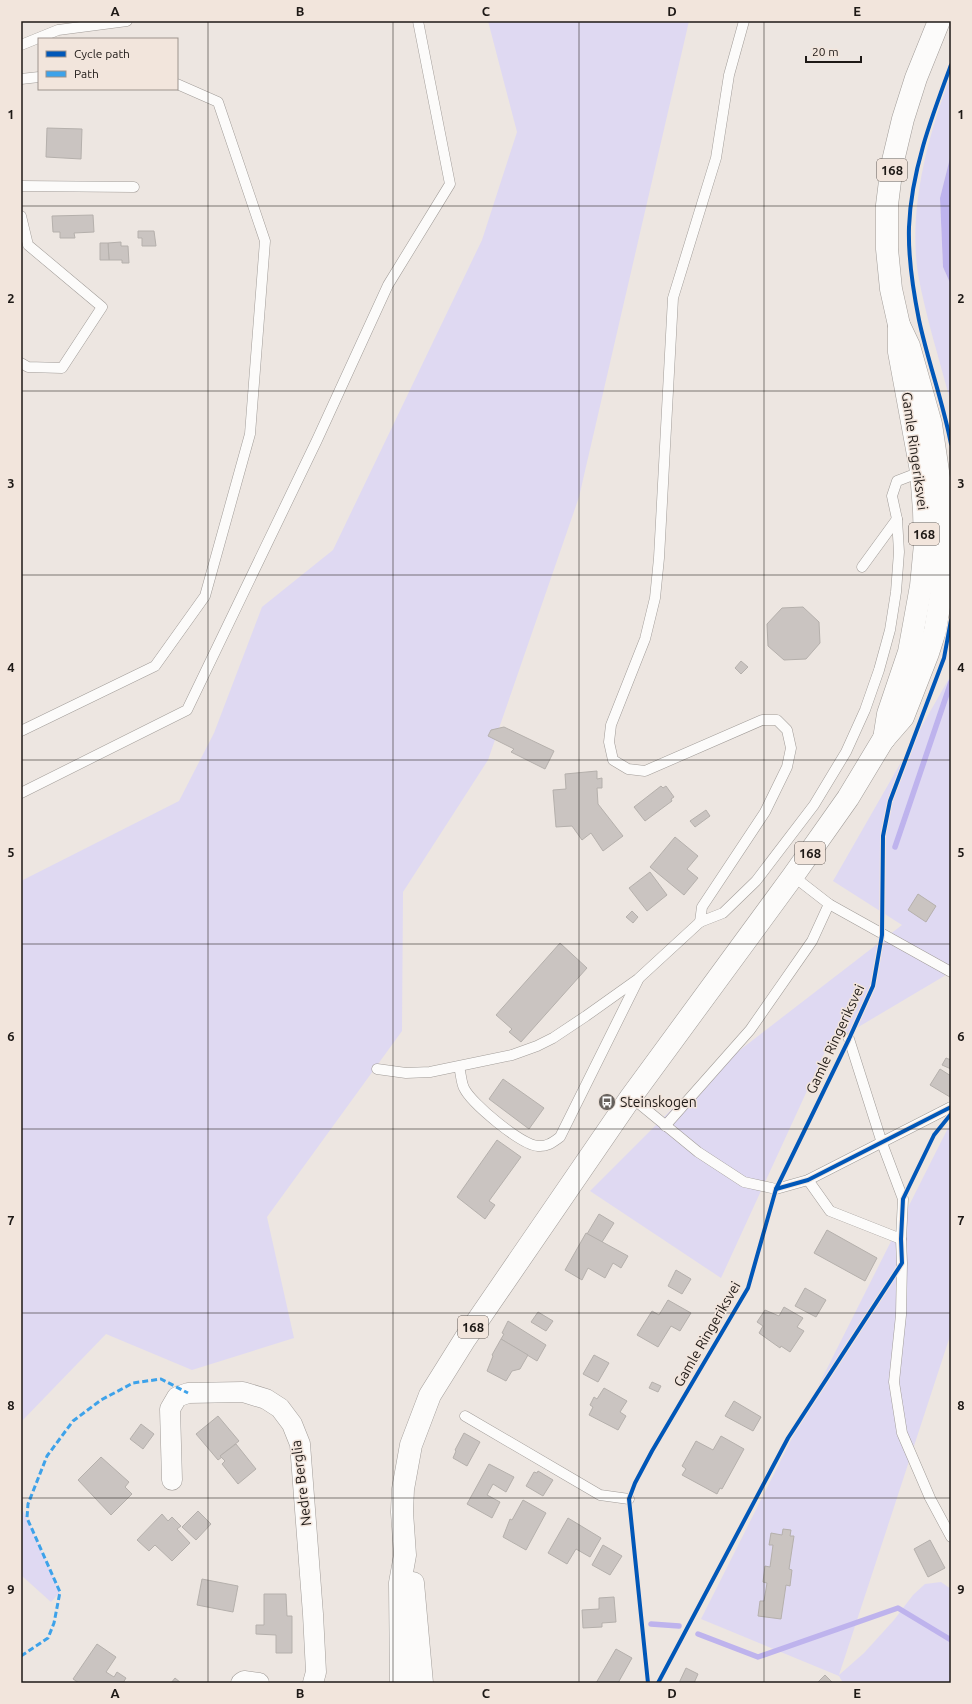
<svg xmlns="http://www.w3.org/2000/svg" width="972" height="1704" font-family="Ubuntu,sans-serif">
	<rect width="100%" height="100%" fill="#ede6e1"/>
	<g fill="#dfd9f2">
		<polygon points="488,21 689,21 579,497 488,760 403,892 402,1031 267,1217 294,1338 192,1370 106,1334 21,1422 21,881 179,801 214,733 262,607 333,550 482,240 517,132"/>
		<path d="M951,75V154L940,198L943,267L951,285V404C940,361 926,318 918,274C908,209 928,135 951,75Z"/>
		<polygon points="951,675 951,972 828,1045 721,1278 590,1191 701,1080 902,925 833,881"/>
		<polygon points="951,1122 951,1333 839,1675 864,1653 894,1620 913,1595 925,1584 941,1582 951,1589 951,1683 843,1683 839,1676 701,1619"/>
		<polygon points="22,1508 60,1592 51,1602 21,1575 21,1510"/>
	</g>
	<polygon fill="#beb3ed" points="951,154 951,285 943,267 940,198"/>
	<g fill="none" stroke-linecap="round" stroke-linejoin="round">
		<g stroke="#beb3ed" stroke-width="5.5">
			<polyline points="895,847 951,682"/>
			<polyline points="651,1624 679,1626"/>
			<polyline points="698,1634 758,1657 898,1608 951,1640"/>
		</g>
	</g>
	<g fill="#cac4c1" stroke="#b5b0ac">
		<polygon points="47,128 82,129 81,159 46,157"/>
		<polygon points="93,215 94,232 74,233 75,238 60,238 60,232 53,232 52,216"/>
		<polygon points="138,231 154,231 156,246 142,246 142,238 138,238"/>
		<polygon points="121,242 121,246 128,246 129,263 122,263 122,260 109,260 108,243"/>
		<polygon points="100,243 108,243 109,260 100,260"/>
		<polygon points="803,607 819,622 820,643 806,659 784,660 768,646 767,624 782,608"/>
		<polygon points="741,661 748,667 741,674 735,668"/>
		<polygon points="504,727 554,751 545,769 511,752 514,749 488,736 491,730"/>
		<polygon points="597,771 597,779 602,778 602,788 597,788 598,804 623,836 603,851 591,833 582,840 572,826 556,827 553,790 566,789 565,774"/>
		<polygon points="661,786 663,788 666,786 674,797 671,799 672,801 645,821 634,807"/>
		<polygon points="706,810 710,816 695,827 690,821"/>
		<polygon points="675,837 698,856 687,869 698,878 684,895 650,867"/>
		<polygon points="650,872 667,895 647,911 629,888"/>
		<polygon points="918,894 936,906 926,922 908,910"/>
		<polygon points="632,911 638,917 633,923 626,917"/>
		<polygon points="560,943 587,968 521,1042 509,1032 512,1029 496,1015"/>
		<polygon points="946,1058 951,1060 951,1069 942,1065"/>
		<polygon points="940,1069 951,1076 950,1097 930,1085"/>
		<polygon points="503,1079 544,1108 529,1129 489,1099"/>
		<polygon points="497,1140 521,1157 489,1201 495,1205 485,1219 457,1197"/>
		<polygon points="599,1214 614,1223 602,1242 587,1234"/>
		<polygon points="827,1230 877,1258 865,1281 814,1253"/>
		<polygon points="586,1233 628,1256 621,1268 613,1263 605,1278 588,1268 582,1280 565,1270"/>
		<polygon points="676,1270 691,1279 682,1294 668,1286"/>
		<polygon points="805,1288 826,1300 816,1317 795,1306"/>
		<polygon points="668,1300 691,1313 680,1331 671,1326 658,1347 637,1335 652,1311 659,1315"/>
		<polygon points="784,1307 803,1318 797,1327 804,1331 790,1352 781,1346 780,1348 759,1333 763,1326 757,1322 765,1310 779,1316"/>
		<polygon points="538,1312 553,1321 546,1331 531,1322"/>
		<polygon points="508,1321 546,1345 537,1361 501,1339 504,1334 502,1333"/>
		<polygon points="501,1339 528,1355 520,1369 512,1371 506,1381 487,1371 493,1356 492,1355"/>
		<polygon points="594,1355 609,1363 598,1382 583,1374"/>
		<polygon points="652,1382 661,1386 658,1392 649,1388"/>
		<polygon points="604,1388 627,1401 620,1412 626,1416 618,1430 589,1415 593,1407 590,1405 594,1397 597,1399"/>
		<polygon points="734,1401 761,1417 753,1431 725,1416"/>
		<polygon points="218,1416 239,1441 220,1456 222,1457 218,1460 196,1434"/>
		<polygon points="141,1424 154,1434 143,1449 130,1439"/>
		<polygon points="464,1433 480,1442 467,1466 453,1458 456,1451 455,1450"/>
		<polygon points="721,1436 744,1449 722,1489 720,1488 717,1494 682,1475 686,1469 682,1466 696,1441 713,1450"/>
		<polygon points="236,1444 256,1469 238,1484 222,1464 225,1461 220,1456"/>
		<polygon points="101,1457 129,1482 125,1487 132,1494 111,1515 78,1480"/>
		<polygon points="489,1464 514,1477 506,1492 493,1484 487,1495 500,1502 492,1518 467,1504"/>
		<polygon points="538,1471 553,1480 543,1496 526,1486 534,1472 537,1473"/>
		<polygon points="523,1500 546,1513 526,1550 503,1537 510,1519 512,1520"/>
		<polygon points="198,1511 211,1524 196,1540 182,1527"/>
		<polygon points="162,1514 168,1521 172,1517 181,1526 177,1529 190,1543 172,1561 155,1545 149,1551 137,1540"/>
		<polygon points="568,1518 601,1538 590,1557 576,1549 567,1564 548,1553"/>
		<polygon points="783,1529 791,1530 790,1536 794,1536 789,1569 792,1570 790,1586 786,1585 781,1619 758,1616 760,1601 764,1601 767,1583 763,1582 765,1566 770,1567 773,1545 769,1545 771,1533 782,1535"/>
		<polygon points="930,1540 945,1568 928,1577 914,1549"/>
		<polygon points="603,1545 622,1556 610,1575 592,1565"/>
		<polygon points="202,1579 238,1586 233,1612 197,1605"/>
		<polygon points="264,1594 286,1594 287,1616 292,1616 292,1653 276,1653 276,1635 256,1634 256,1625 264,1625"/>
		<polygon points="614,1597 616,1622 602,1623 602,1627 583,1628 582,1610 599,1609 599,1598"/>
		<polygon points="97,1644 116,1657 106,1672 114,1677 117,1672 126,1678 123,1683 79,1683 73,1679"/>
		<polygon points="616,1649 632,1658 618,1683 596,1683"/>
		<polygon points="686,1668 698,1674 694,1683 679,1683"/>
		<polygon points="825,1675 833,1683 817,1683"/>
		<polygon points="175,1678 181,1683 171,1683"/>
	</g>
	<g fill="none" stroke-linecap="round" stroke-linejoin="round">
		<g stroke="#a19c98" stroke-width="11">
			<g id="service">
				<polyline points="744,21 729,75 716,158 673,298 659,558 655,598 645,639 611,725 609,742 613,760 628,769 645,771 762,720 777,720 787,730 791,748 787,767 765,812 702,907 700,922 723,913 756,881 814,805 846,752 865,710 879,670 890,630 896,592 899,552 897,519 892,496 897,481 923,471"/>
				<polyline points="21,45 58,30 127,21"/>
				<polyline points="21,79 39,77"/>
				<polyline points="21,186 134,187"/>
				<polyline points="21,216 28,245 102,307 62,368 28,367 21,363"/>
				<polyline points="862,567 897,519"/>
				<polyline points="21,731 155,666 205,596 250,434 265,241 218,102 177,84"/>
				<polyline points="21,793 187,710 317,440 388,285 450,184 418,21"/>
				<polyline points="793,876 829,904 951,972"/>
				<polyline points="849,1039 882,1143 903,1199 901,1239 902,1263 901,1315 894,1382 902,1433 930,1498 951,1537"/>
				<path d="M459,1067C461,1073 461,1082 464,1088C471,1103 521,1145 538,1146C547,1147 553,1142 560,1137L638,980"/>
				<polyline points="377,1069 406,1073 430,1072 512,1055 537,1046 553,1038 586,1016 638,979 700,922"/>
				<polyline points="631,1097 698,1152 744,1182 776,1189 808,1180 951,1107"/>
				<polyline points="665,1126 750,1030 812,941 829,904"/>
				<polyline points="808,1180 830,1211 901,1239"/>
				<polyline points="465,1416 600,1495 629,1499"/>
			</g>
		</g>
		<g stroke="#a19c98" stroke-width="21">
			<g id="minor">
				<polyline points="172,1480 170,1409 177,1397 188,1393 243,1392 266,1399 280,1408 292,1424 300,1444 313,1614 316,1672 313,1683"/>
				<polyline points="241,1683 244,1681 259,1683"/>
			</g>
		</g>
		<g stroke="#a19c98" stroke-width="23">
			<g id="primary">
				<polyline points="884,739 888,714 909,652 921,586 925,544 924,511 921,471 899,352 899,325 891,289 887,249 887,205 892,165 903,119 916,78 939,21"/>
				<polyline points="413,1583 422,1683"/>
				<polyline points="401,1683 400,1583 405,1555 402,1512 403,1489 411,1445 430,1395 465,1339 631,1097 793,876 848,798 883,740 903,717 928,653 935,631 941,595 944,561 944,512 931,424 909,346 899,325"/>
			</g>
		</g>
		<use href="#service" stroke="#fcfbfa" stroke-width="10"/>
		<use href="#minor" stroke="#fcfbfa" stroke-width="20"/>
		<use href="#primary" stroke="#fcfbfa" stroke-width="22"/>
		<polyline stroke="#3da2ea" stroke-width="3" stroke-dasharray="6 3" stroke-linecap="butt" points="21,1656 48,1638 54,1623 60,1592 27,1518 28,1504 47,1456 73,1421 101,1400 133,1383 161,1379 188,1393"/>
		<g stroke="#f2e5dc" stroke-width="6">
			<g id="cycleway">
				<path d="M951,65C932,116 911,171 909,227C908,258 913,290 919,320C928,362 943,402 951,444"/>
				<polyline points="776,1189 808,1180 951,1107"/>
				<polyline points="648,1683 629,1499 635,1483 652,1451 748,1288 776,1189 849,1039 873,986 882,935 883,836 890,801 944,658 951,620"/>
				<polyline points="658,1683 788,1438 902,1263 901,1239 903,1199 934,1135 951,1114"/>
			</g>
		</g>
		<use href="#cycleway" stroke="#0057b8" stroke-width="4"/>
	</g>
	<path fill="none" stroke="#1e1916" stroke-width="1" stroke-opacity="0.55" d="M208,21V1683M393,21V1683M579,21V1683M764,21V1683M21,206H951M21,391H951M21,575H951M21,760H951M21,944H951M21,1129H951M21,1313H951M21,1498H951"/>
	<defs>
		<g id="bus-disc" transform="scale(0.9)"><circle r="9.5" fill="#66615d" stroke="#f2e5dc"/><path d="M-5-6H5V4H4V6H2V4H-2V6H-4V4H-5ZM-3.5-4V0h7V-4ZM-3.5 1.2v1.5H-2V1.2ZM2 1.2v1.5H3.5V1.2Z" fill="#fff"/></g>
	</defs>
	<g fill-rule="evenodd">
		<use href="#bus-disc" x="607" y="1102"/>
	</g>
	<g text-anchor="middle" dominant-baseline="central" stroke-width="3" stroke-linejoin="round" paint-order="stroke">
		<g fill="#f2e5dc" stroke="#5e5651" stroke-width="1">
			<rect x="877" y="159" width="30" height="22" rx="3"/>
			<rect x="909" y="523" width="30" height="22" rx="3"/>
			<rect x="795" y="842" width="30" height="22" rx="3"/>
			<rect x="458" y="1316" width="30" height="22" rx="3"/>
		</g>
		<g font-size="13" font-weight="bold" fill="#1e1916">
			<text x="892" y="170">168</text>
			<text x="924" y="534">168</text>
			<text x="810" y="853">168</text>
			<text x="473" y="1327">168</text>
		</g>
		<g font-size="14" fill="#1e1916" stroke="#f2e5dc">
			<text transform="translate(915 451) rotate(82)">Gamle Ringeriksvei</text>
			<text transform="translate(835 1039) rotate(-65)">Gamle Ringeriksvei</text>
			<text transform="translate(707 1334) rotate(-60)">Gamle Ringeriksvei</text>
			<text transform="translate(301 1483) rotate(-97)">Nedre Berglia</text>
		</g>
		<g font-size="14" fill="#1e1916" stroke="#f2e5dc" text-anchor="start">
			<text x="620" y="1102">Steinskogen</text>
		</g>
	</g>
	<rect width="972" height="1704" fill="none" stroke="#f2e5dc" stroke-width="44"/>
	<rect x="38" y="38" width="140" height="52" fill="#f2e5dc" stroke="#9d938d"/>
	<rect x="46" y="51" width="20" height="6" fill="#0057b8" stroke="#9d938d"/>
	<text x="74" y="58" font-size="12" fill="#1e1916">Cycle path</text>
	<rect x="46" y="71" width="20" height="6" fill="#3da2ea" stroke="#9d938d"/>
	<text x="74" y="78" font-size="12" fill="#1e1916">Path</text>
	<path d="M806 56v6h55v-6" fill="none" stroke="#1e1916" stroke-width="2"/>
	<text x="812" y="56" font-size="12" fill="#1e1916" stroke="#f2e5dc" stroke-width="3" paint-order="stroke">20 m</text>
	<rect x="22" y="22" width="928" height="1660" fill="none" stroke="#1e1916" stroke-width="1.5"/>
	<g font-size="13" text-anchor="middle" font-weight="bold" fill="#1e1916">
		<text x="115" y="16">A</text>
		<text x="300" y="16">B</text>
		<text x="486" y="16">C</text>
		<text x="672" y="16">D</text>
		<text x="857" y="16">E</text>
		<text x="11" y="119">1</text>
		<text x="961" y="119">1</text>
		<text x="11" y="303">2</text>
		<text x="961" y="303">2</text>
		<text x="11" y="488">3</text>
		<text x="961" y="488">3</text>
		<text x="11" y="672">4</text>
		<text x="961" y="672">4</text>
		<text x="11" y="857">5</text>
		<text x="961" y="857">5</text>
		<text x="11" y="1041">6</text>
		<text x="961" y="1041">6</text>
		<text x="11" y="1225">7</text>
		<text x="961" y="1225">7</text>
		<text x="11" y="1410">8</text>
		<text x="961" y="1410">8</text>
		<text x="11" y="1594">9</text>
		<text x="961" y="1594">9</text>
		<text x="115" y="1698">A</text>
		<text x="300" y="1698">B</text>
		<text x="486" y="1698">C</text>
		<text x="672" y="1698">D</text>
		<text x="857" y="1698">E</text>
	</g>
</svg>
